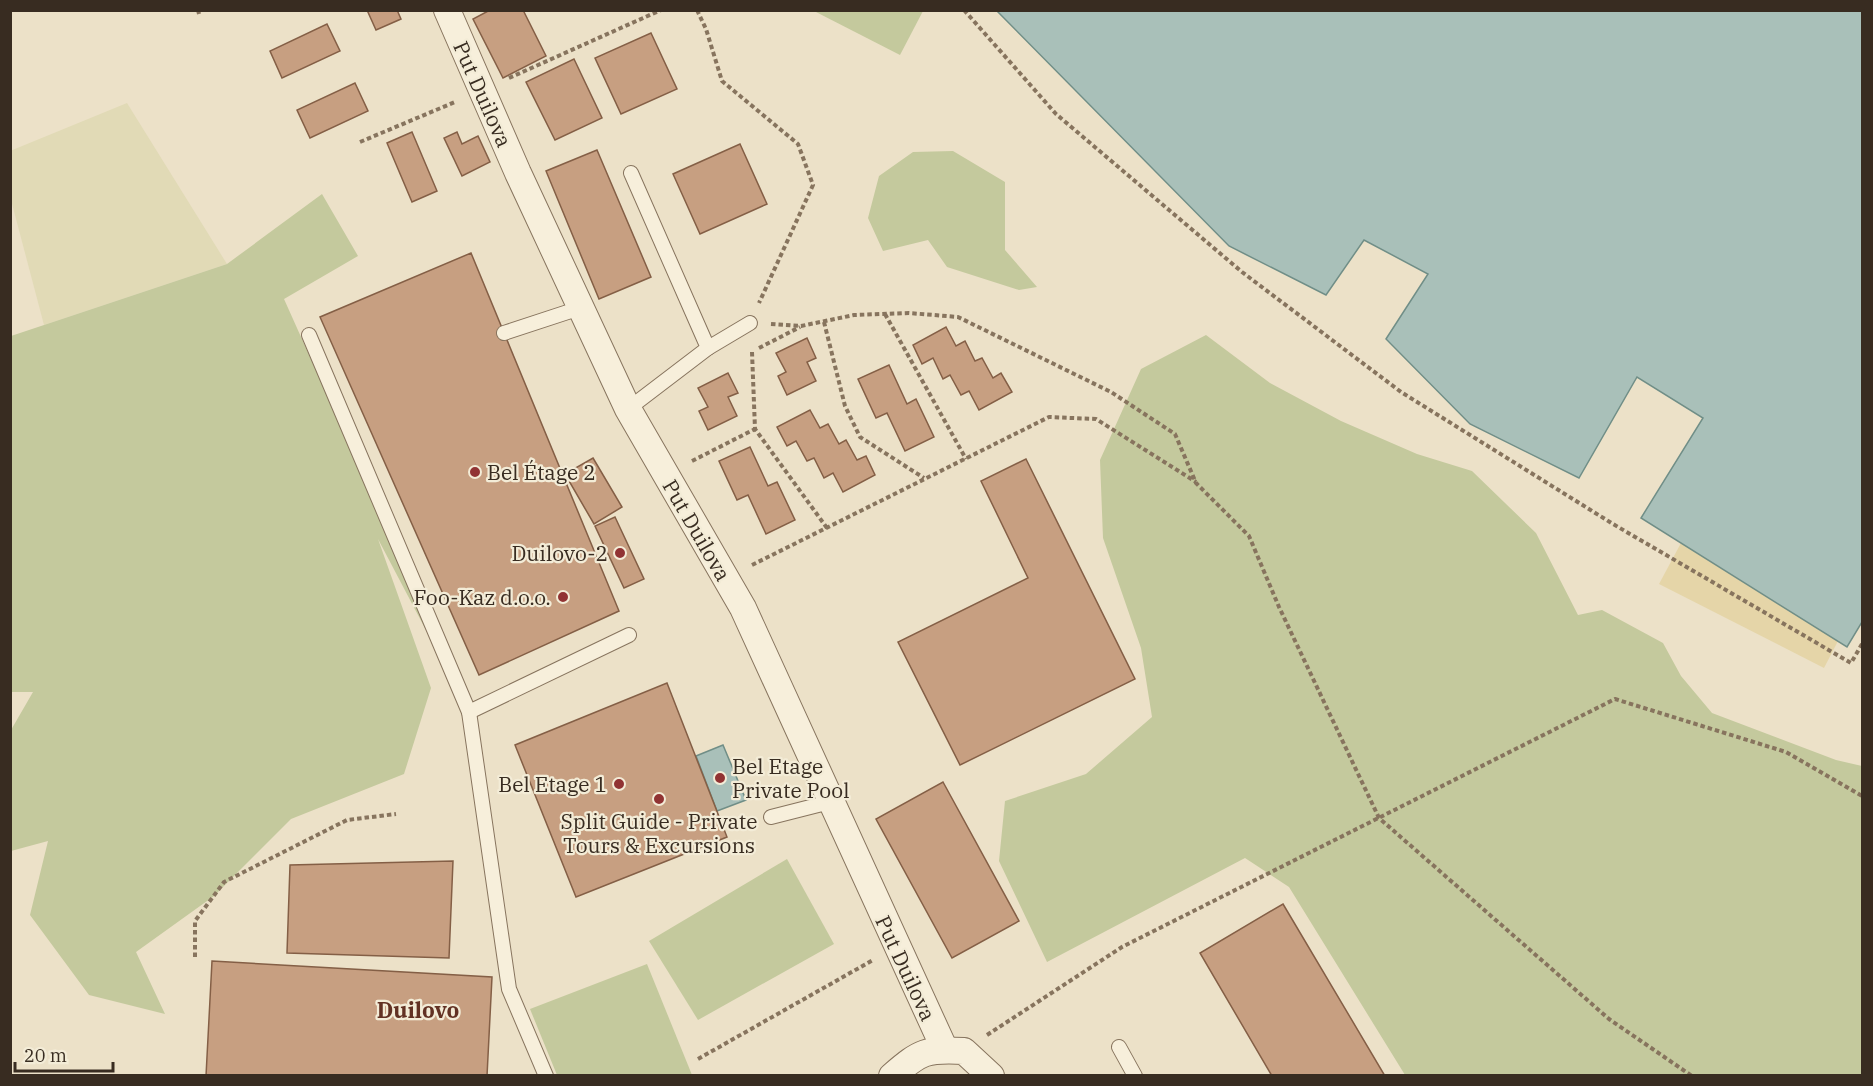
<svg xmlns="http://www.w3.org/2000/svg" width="1873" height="1086" font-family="'IBM Plex Serif',serif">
	<rect width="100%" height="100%" fill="#ece1c8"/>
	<polygon fill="#e1dab6" points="127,103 227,264 44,325 11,200 10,151"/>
	<g fill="#c4c99d">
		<polygon points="814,11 923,11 900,55"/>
		<polygon points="953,151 1005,182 1005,250 1037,287 1019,290 947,267 928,240 883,251 868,218 879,176 913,152"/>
		<polygon points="322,194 358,256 284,299 469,712 378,539 431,688 404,774 291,819 214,896 136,952 165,1014 89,995 30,915 48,841 11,851 11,730 33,692 11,692 11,336 227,264"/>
		<polygon points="1206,335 1270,383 1341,421 1417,454 1472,471 1536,533 1578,615 1602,610 1663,643 1681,676 1712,713 1836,760 1862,766 1862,1075 1405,1075 1289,887 1245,858 1047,962 999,861 1005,801 1086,774 1152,717 1141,648 1103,538 1100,460 1141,369"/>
		<polygon points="787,859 834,944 698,1020 649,941"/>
		<polygon points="647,964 692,1075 557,1075 530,1009"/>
	</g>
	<polygon fill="#e5d5a8" points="1681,543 1838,641 1824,668 1659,584"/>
	<g fill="#a9c0b9" stroke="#708e87" stroke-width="1.5">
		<polygon points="997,11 1862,11 1862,622 1847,647 1641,518 1703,418 1637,377 1579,478 1470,424 1386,339 1428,274 1364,240 1326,295 1229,246"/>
		<polygon points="723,745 746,800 717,811 696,756"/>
	</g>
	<g fill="#c79f81" stroke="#845f46" stroke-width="1.5">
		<polygon points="367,10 397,10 401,19 376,30"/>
		<polygon points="490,10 523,10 546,56 503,78 473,19"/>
		<polygon points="327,24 340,51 282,78 270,51"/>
		<polygon points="651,33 677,89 621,114 595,58"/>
		<polygon points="574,59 602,118 555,140 526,82"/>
		<polygon points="355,83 368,111 310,138 297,110"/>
		<polygon points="412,132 437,191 412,202 387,143"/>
		<polygon points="457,132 462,144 478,136 490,162 462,176 444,138"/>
		<polygon points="740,144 767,204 700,234 673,174"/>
		<polygon points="597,150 651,277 599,299 546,171"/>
		<polygon points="471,253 619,611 479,675 320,317"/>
		<polygon points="946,327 956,346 965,341 975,361 982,358 993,378 1001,373 1012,392 979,410 969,391 961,395 950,375 943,379 933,358 922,364 913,345"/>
		<polygon points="807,338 816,358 807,362 816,381 787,395 778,376 786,372 776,353"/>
		<polygon points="889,365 907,404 916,399 934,437 905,451 887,413 876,418 858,379"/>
		<polygon points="728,373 738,393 728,397 737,416 708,430 699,411 708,407 698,388"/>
		<polygon points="810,410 820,428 828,424 839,444 846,440 857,460 866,456 875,475 843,492 833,473 824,478 814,458 807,461 796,441 787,446 777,427"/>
		<polygon points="750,447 768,486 777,482 795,520 766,534 748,495 737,500 719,461"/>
		<polygon points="593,458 622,507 594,524 565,474"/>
		<polygon points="1026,459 1135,679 960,765 898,642 1028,578 981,481"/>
		<polygon points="615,517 644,579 624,588 595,526"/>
		<polygon points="667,683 727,837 576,897 515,745"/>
		<polygon points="943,782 1019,921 952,958 876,819"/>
		<polygon points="453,861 449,958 287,953 290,865"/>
		<polygon points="1283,904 1385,1076 1272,1076 1200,953"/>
		<polygon points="212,961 492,977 487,1076 206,1076"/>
	</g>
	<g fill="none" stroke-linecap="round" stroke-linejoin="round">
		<g stroke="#87745e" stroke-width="16">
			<g id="lane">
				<polyline points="504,333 580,308"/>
				<polyline points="309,335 469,712 509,989 546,1076"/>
				<polyline points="708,348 750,323"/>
				<polyline points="628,409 708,348 631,173"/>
				<polyline points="469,712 629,635"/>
				<polyline points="771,817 830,802"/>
				<polyline points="1119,1047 1135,1076"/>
			</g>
		</g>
		<g stroke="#87745e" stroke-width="28">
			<g id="street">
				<polyline points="447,10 518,173 628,409 743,608 945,1050"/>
				<path d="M892,1076C921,1051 926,1049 964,1051L991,1076"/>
			</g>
		</g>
		<g stroke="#87745e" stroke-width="4" stroke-dasharray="4.5 3" stroke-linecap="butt">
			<polyline points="198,10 199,14"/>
			<polyline points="697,10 706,29 722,81 798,144 813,185 759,303"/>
			<polyline points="964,10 1056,114 1242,272 1401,392 1613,524 1851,663 1862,644"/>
			<polyline points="509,78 661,10"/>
			<polyline points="360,142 455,102"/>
			<polyline points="885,314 966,459"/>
			<polyline points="824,322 845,406 860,437 924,478"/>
			<polyline points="771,324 801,326 854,315 909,313 958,317 1111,392 1175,434 1196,483 1249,536 1279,607 1379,818 1609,1019 1692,1076"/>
			<polyline points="759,348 800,327"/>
			<polyline points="752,352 755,429 827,528"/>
			<polyline points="692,461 755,429"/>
			<polyline points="752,565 1049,417 1096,419 1196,482"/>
			<polyline points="195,957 195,921 224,882 347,820 396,814"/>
			<polyline points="987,1035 1122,947 1615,699 1786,752 1862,796"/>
			<polyline points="698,1059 873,960"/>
		</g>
		<use href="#lane" stroke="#f7efdb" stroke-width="14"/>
		<use href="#street" stroke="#f7efdb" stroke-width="26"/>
	</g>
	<g fill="#913333" stroke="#f3ecd7" stroke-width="2">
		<circle cx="475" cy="472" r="6"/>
		<circle cx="620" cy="553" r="6"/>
		<circle cx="563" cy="597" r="6"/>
		<circle cx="720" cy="778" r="6"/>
		<circle cx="619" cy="784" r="6"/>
		<circle cx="659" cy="799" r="6"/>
	</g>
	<g text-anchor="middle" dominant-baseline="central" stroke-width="4.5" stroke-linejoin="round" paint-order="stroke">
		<g font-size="21" fill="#382c21" stroke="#f3ecd7">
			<text transform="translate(483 94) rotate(66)">Put Duilova</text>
			<text transform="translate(697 530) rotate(60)">Put Duilova</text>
			<text transform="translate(906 968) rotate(65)">Put Duilova</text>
		</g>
		<g font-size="21" fill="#382c21" stroke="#f3ecd7" text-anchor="end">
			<text x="487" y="472" text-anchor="start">Bel Étage 2</text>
			<text x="608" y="553">Duilovo-2</text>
			<text x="551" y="597">Foo-Kaz d.o.o.</text>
			<text x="732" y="766" text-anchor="start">Bel Etage<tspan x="732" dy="24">Private Pool</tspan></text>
			<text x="607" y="784">Bel Etage 1</text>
			<text x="659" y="821" text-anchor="middle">Split Guide - Private<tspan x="659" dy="24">Tours &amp; Excursions</tspan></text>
		</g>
		<g font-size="22" font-weight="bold" fill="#623123" stroke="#f3ecd7">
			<text x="418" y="1009">Duilovo</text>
		</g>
	</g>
	<rect width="1873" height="1086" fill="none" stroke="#382c21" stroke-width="24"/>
	<path d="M15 1062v9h98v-9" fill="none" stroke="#382c21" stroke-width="3"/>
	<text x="24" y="1062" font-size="18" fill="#382c21" stroke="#f3ecd7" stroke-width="4.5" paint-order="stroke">20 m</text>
</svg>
